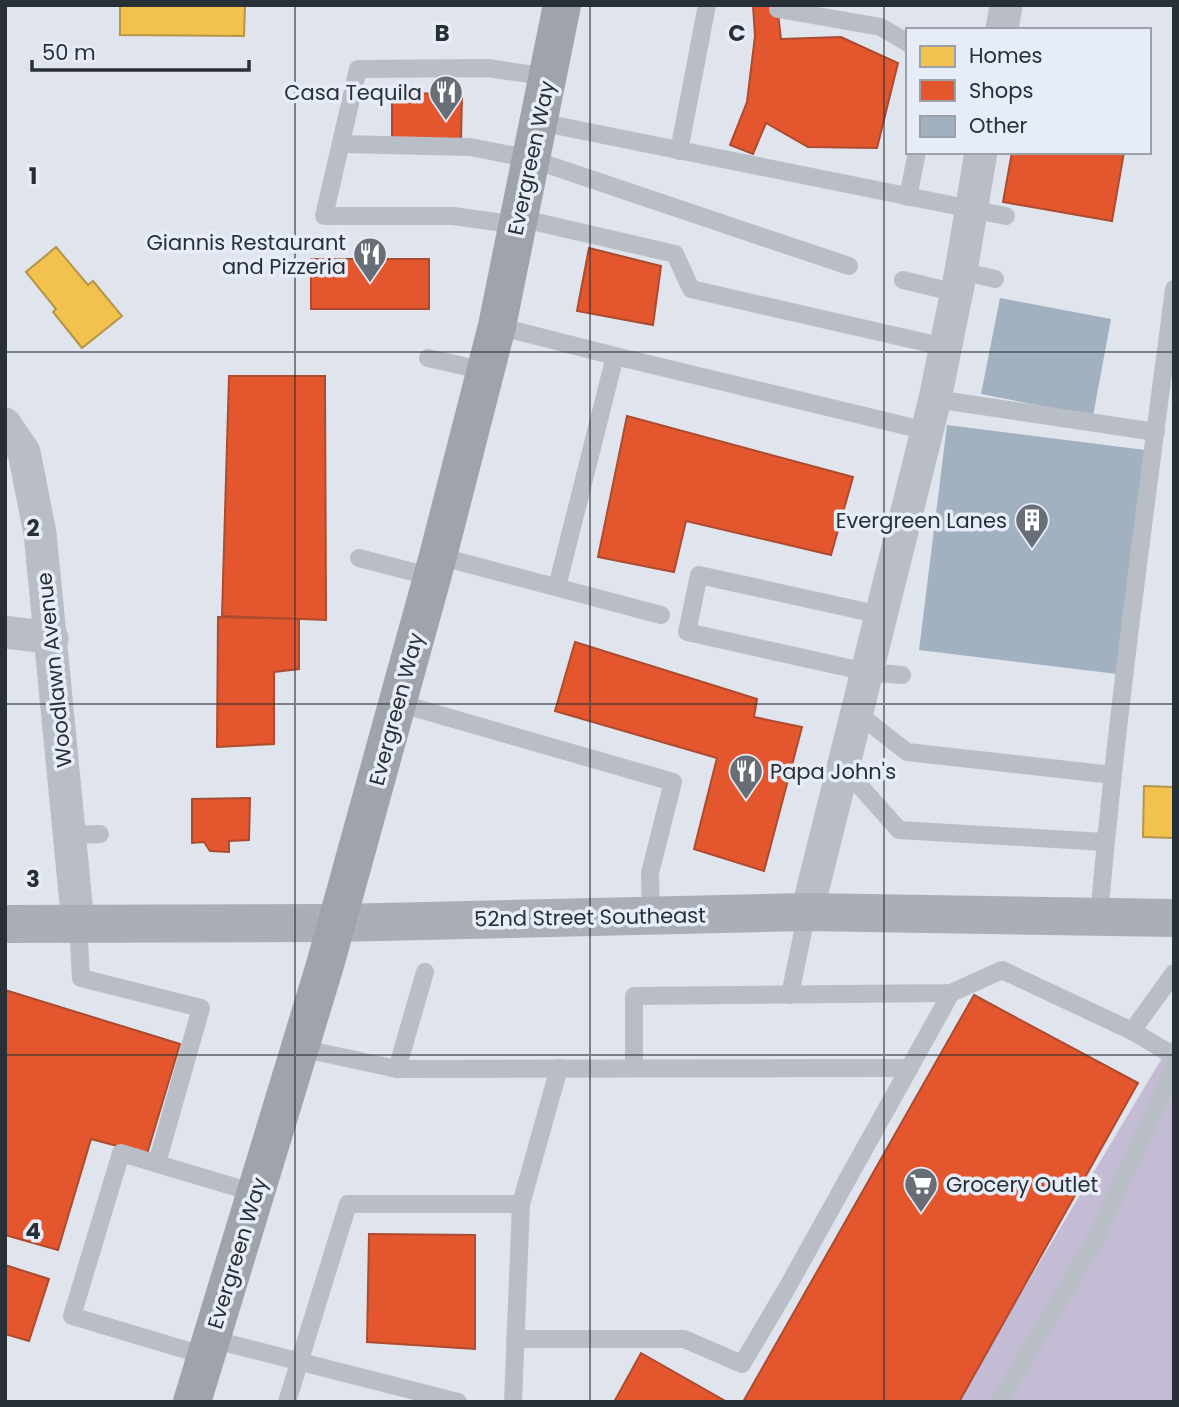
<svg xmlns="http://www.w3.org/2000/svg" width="1179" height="1407" font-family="Poppins,sans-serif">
	<rect width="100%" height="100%" fill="#e0e4ed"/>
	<polygon fill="#c4bcd5" points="1174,1038 1174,1402 956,1402"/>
	<g fill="#f2c14e" stroke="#b59547" stroke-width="2">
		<polygon points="120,5 245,5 244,36 120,35"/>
		<polygon points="56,247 88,285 93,281 122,316 82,348 53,312 56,309 26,272"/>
		<polygon points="1144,786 1174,787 1174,838 1143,837"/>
	</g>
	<g fill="#e4572e" stroke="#ac4b30" stroke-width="2">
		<polygon points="753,5 777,5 781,39 841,37 898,63 877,148 808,147 766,123 753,154 730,145 747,102 755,36"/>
		<polygon points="392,93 462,94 461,139 392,138"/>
		<polygon points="1012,152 1124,152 1112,221 1003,202"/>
		<polygon points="589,248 661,266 653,325 577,311"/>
		<rect x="311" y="259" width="118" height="50"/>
		<polygon points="229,376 325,376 326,620 222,616"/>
		<polygon points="627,416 853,477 831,555 686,521 674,572 598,557"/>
		<polygon points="218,617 299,619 299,669 274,672 274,744 217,747"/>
		<polygon points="575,642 757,699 754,717 802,727 764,871 694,849 717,758 555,711"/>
		<polygon points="250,798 249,840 229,841 229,852 210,851 204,842 192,843 192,799"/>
		<polygon points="5,990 180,1044 147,1154 91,1139 58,1250 5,1235"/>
		<polygon points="974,995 1138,1083 959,1402 743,1402"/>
		<polygon points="369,1234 475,1235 475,1349 367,1342"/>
		<polygon points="5,1265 49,1279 29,1341 5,1334"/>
		<polygon points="641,1353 727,1402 614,1402"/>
	</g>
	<g fill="#a2b1c0">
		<polygon points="1000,298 1111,319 1093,416 981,394"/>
		<polygon points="947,425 1145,450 1117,674 919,650"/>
	</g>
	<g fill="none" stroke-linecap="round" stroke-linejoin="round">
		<g stroke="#b9bec6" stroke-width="18">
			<polyline points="778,9 881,27 908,43"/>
			<polyline points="539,122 1006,216"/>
			<polyline points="341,144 470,147 531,159 849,266"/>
			<polyline points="679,151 707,5"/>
			<polyline points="908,197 917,152"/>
			<polyline points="519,218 675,254 691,289 945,347"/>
			<polyline points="518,225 453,216 324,216 358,69 488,68 548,77"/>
			<polyline points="961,271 995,279"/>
			<polyline points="903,280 957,293"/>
			<polyline points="497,326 615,356"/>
			<polyline points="428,358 485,371"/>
			<polyline points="935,399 1156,432"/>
			<polyline points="438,556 661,615"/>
			<polyline points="359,558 432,577"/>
			<polyline points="557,587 615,356 927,431"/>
			<polyline points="881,615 699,575 687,632 867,672 902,675"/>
			<polyline points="398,703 673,782 650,873 651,916"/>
			<polyline points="857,713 907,752 1113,775"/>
			<polyline points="843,767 899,830 1105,842"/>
			<polyline points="70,835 100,834"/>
			<path d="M1099,917C1117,707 1147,498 1174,289"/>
			<polyline points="78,924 81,978 201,1008 157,1163"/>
			<polyline points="790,995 807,912"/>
			<polyline points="1132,1031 1171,1054 1174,1058"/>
			<polyline points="300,1048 397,1069 910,1068"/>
			<polyline points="634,1068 634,996 951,993 1002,970 1132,1031 1174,973"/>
			<polyline points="397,1069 425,972"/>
			<polyline points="211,1339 458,1402"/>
			<polyline points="515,1339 684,1339 742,1364 787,1288 951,993"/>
			<polyline points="206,1356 72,1316 121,1153 255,1193"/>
			<polyline points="287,1402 348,1204 521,1204"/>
			<polyline points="513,1402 521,1204 559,1068"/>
			<polyline points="999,1402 1094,1242 1174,1068"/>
		</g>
		<g stroke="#b9bec6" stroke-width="33">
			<polyline points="1002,30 1006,5"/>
			<polyline points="5,424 24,452 40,533 78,924"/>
			<polyline points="5,632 52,638"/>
			<polyline points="807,912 935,399 961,271 981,152"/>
		</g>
		<polyline stroke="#aaaeb6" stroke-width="38" points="5,924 337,923 807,912 1174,918"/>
		<polyline stroke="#9fa3aa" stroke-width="38" points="192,1402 325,965 438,556 497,326 562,5"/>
	</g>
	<path fill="none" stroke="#282f36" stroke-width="2" stroke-opacity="0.55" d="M295,5V1402M590,5V1402M884,5V1402M5,352H1174M5,704H1174M5,1055H1174"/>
	<defs>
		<g id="restaurant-pin" transform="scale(1.75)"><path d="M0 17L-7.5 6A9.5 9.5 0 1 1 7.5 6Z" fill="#686e76" stroke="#e7ecf9"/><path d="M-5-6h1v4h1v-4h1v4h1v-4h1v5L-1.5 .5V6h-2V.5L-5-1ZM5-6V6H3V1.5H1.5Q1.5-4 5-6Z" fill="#fff"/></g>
		<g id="building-pin" transform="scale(1.75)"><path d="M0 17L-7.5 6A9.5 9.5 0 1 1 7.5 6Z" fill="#686e76" stroke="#e7ecf9"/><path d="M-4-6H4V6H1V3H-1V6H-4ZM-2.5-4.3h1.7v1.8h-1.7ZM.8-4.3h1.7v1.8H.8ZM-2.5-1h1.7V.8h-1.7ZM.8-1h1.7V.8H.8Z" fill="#fff"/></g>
		<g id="supermarket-pin" transform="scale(1.75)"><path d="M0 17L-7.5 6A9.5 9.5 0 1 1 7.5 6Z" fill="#686e76" stroke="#e7ecf9"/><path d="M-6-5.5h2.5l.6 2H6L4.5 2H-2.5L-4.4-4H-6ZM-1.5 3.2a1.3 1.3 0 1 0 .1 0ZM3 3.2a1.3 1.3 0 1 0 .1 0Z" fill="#fff"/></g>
	</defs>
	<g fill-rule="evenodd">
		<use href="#restaurant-pin" x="446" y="92"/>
		<use href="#restaurant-pin" x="370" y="254"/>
		<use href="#building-pin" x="1032" y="520"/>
		<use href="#restaurant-pin" x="746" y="771"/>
		<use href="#supermarket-pin" x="921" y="1184"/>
	</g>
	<g text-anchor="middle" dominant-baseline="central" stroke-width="7" stroke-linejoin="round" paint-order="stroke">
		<g font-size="21" fill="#282f36" stroke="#e7ecf9" text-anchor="end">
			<text x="422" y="92">Casa Tequila</text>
			<text x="346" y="242">Giannis Restaurant<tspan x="346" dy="24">and Pizzeria</tspan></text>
			<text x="1007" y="520">Evergreen Lanes</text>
			<text x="770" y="771" text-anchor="start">Papa John's</text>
			<text x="946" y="1184" text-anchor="start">Grocery Outlet</text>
		</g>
		<g font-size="21" fill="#282f36" stroke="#e7ecf9">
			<text transform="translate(531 158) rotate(-78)">Evergreen Way</text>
			<text transform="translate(54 670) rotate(-96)">Woodlawn Avenue</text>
			<text transform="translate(396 709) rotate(-75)">Evergreen Way</text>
			<text transform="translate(590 917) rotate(-1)">52nd Street Southeast</text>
			<text transform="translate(237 1253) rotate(-73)">Evergreen Way</text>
		</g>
	</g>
	<g font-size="23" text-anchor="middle" font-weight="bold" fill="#282f36" stroke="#e7ecf9" stroke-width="7" stroke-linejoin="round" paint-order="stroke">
		<text x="442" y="41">B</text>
		<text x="737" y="41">C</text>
		<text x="33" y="184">1</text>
		<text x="33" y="536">2</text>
		<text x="33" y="887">3</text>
		<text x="33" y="1239">4</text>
	</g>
	<rect width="1179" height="1407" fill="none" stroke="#282f36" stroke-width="14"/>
	<rect x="906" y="28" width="245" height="126" fill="#e7ecf9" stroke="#9ba0ab" stroke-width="2"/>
	<rect x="920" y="46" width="35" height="21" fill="#f2c14e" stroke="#9ba0ab" stroke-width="2"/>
	<text x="969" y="63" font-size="21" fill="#282f36">Homes</text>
	<rect x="920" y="80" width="35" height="21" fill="#e4572e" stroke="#9ba0ab" stroke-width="2"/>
	<text x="969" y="98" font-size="21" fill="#282f36">Shops</text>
	<rect x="920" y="116" width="35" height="21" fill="#a2b1c0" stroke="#9ba0ab" stroke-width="2"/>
	<text x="969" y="133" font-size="21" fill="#282f36">Other</text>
	<path d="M32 60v10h217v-10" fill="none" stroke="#282f36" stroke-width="3.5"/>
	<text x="42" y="60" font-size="21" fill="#282f36" stroke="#e7ecf9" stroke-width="5" paint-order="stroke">50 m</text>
</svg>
